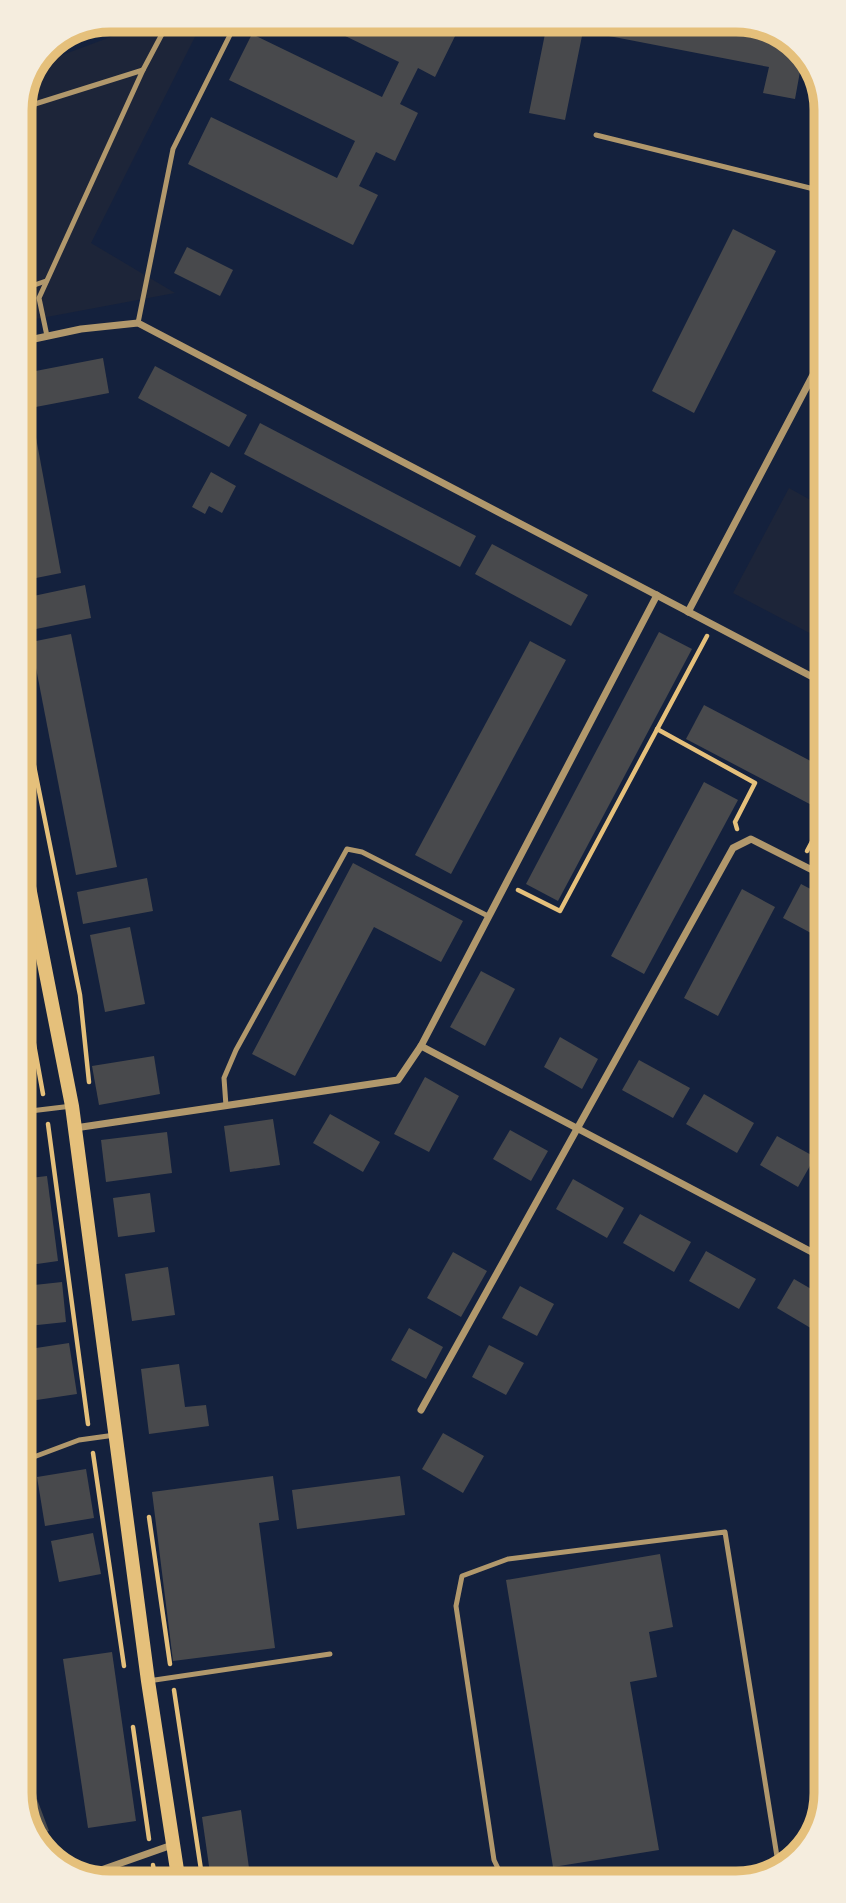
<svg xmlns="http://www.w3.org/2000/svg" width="846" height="1903" font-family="Overpass,sans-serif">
	<rect width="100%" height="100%" fill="#14213d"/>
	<g fill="#1d2539">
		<polygon points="159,19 204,19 91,243 175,293 20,322 19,104 38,64"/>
		<polygon points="789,488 823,507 823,640 733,593"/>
	</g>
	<g fill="#48494c">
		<polygon points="310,19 443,19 459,28 435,77 418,68 400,104 418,113 395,161 376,152 359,186 378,195 353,245 188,164 211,117 337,178 355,141 229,80 252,34 382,97 399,62"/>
		<polygon points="548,19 743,20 791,38 803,55 795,99 763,93 769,67 583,31 565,120 529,113"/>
		<polygon points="733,229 776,251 694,413 652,391"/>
		<polygon points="187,247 233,270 220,296 174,273"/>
		<polygon points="103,358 109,393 20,410 20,374"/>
		<polygon points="155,366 247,415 229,447 138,398"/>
		<polygon points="260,423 476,536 460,567 244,454"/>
		<polygon points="35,432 61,573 21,581 20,435"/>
		<polygon points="211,472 236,486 222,513 209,506 205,514 192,507"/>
		<polygon points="492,544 588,595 571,626 475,574"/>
		<polygon points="85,585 91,618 31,630 24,598"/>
		<polygon points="659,632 692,649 558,901 526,884"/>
		<polygon points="71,634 117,867 76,875 31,642"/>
		<polygon points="530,641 566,660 451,874 415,855"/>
		<polygon points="704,705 824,768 823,811 686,739"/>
		<polygon points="704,782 738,800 644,974 611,956"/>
		<polygon points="353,863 463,921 441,962 374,927 295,1076 252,1054"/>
		<polygon points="147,878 153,911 83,924 77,892"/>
		<polygon points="801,884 824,896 824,940 783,918"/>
		<polygon points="742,889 775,907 718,1016 684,998"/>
		<polygon points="130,927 145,1004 105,1012 90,935"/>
		<polygon points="481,971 515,989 485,1046 450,1027"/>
		<polygon points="560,1037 598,1059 582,1089 544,1067"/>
		<polygon points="154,1056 160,1094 99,1105 92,1066"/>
		<polygon points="639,1060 690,1088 673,1118 622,1090"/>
		<polygon points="425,1077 459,1096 429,1152 394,1134"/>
		<polygon points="704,1094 754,1123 737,1153 686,1124"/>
		<polygon points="330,1114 380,1142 363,1172 313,1143"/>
		<polygon points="273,1119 280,1165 230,1172 224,1126"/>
		<polygon points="510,1130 548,1151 531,1181 493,1159"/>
		<polygon points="167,1132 172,1173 106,1182 101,1140"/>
		<polygon points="777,1136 815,1157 798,1187 760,1165"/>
		<polygon points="47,1176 58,1261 23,1266 22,1179"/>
		<polygon points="573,1179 624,1208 607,1238 556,1209"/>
		<polygon points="150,1193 155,1232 118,1237 113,1198"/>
		<polygon points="640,1214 691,1242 674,1272 623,1243"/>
		<polygon points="706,1251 756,1279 739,1309 689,1281"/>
		<polygon points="453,1252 487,1271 461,1317 427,1298"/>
		<polygon points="168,1267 175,1315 132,1321 125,1274"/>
		<polygon points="794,1279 825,1297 825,1311 814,1330 777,1308"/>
		<polygon points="62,1282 66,1322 28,1326 25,1286"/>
		<polygon points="520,1286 554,1304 537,1336 502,1318"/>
		<polygon points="409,1328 443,1347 426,1379 391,1360"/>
		<polygon points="69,1343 77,1394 30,1401 23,1350"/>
		<polygon points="489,1345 524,1363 506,1395 472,1377"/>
		<polygon points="179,1364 185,1407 206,1405 209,1426 149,1434 141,1369"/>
		<polygon points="443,1433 484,1456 463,1493 422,1469"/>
		<polygon points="86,1469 94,1518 45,1526 37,1477"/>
		<polygon points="273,1476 279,1520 259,1523 275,1648 173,1661 152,1492"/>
		<polygon points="400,1476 405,1515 297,1529 292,1490"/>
		<polygon points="93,1533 101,1574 59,1582 51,1541"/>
		<polygon points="660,1554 673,1627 649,1632 657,1677 630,1682 659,1850 553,1867 506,1580"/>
		<polygon points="112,1652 136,1821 88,1828 63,1659"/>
		<polygon points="37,1799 49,1831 34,1836 24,1823 24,1803"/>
		<polygon points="241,1810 249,1868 210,1873 202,1817"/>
	</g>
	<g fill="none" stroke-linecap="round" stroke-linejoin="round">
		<g stroke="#e5c07b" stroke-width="4.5">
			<polyline points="21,701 80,995 89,1082"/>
			<polyline points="657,729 755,783 735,822 737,829"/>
			<polyline points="807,851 824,819"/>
			<polyline points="518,890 560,911 707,636"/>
			<polyline points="22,978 43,1094"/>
			<polyline points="48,1124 88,1424"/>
			<polyline points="93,1453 124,1666"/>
			<polyline points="149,1517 170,1664"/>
			<polyline points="174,1690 203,1883"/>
			<polyline points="133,1727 149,1839"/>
			<polyline points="153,1865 156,1883"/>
		</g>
		<g stroke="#b1986c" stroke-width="5">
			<polyline points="143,70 170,19"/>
			<polyline points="19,109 143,70 39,298 47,336"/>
			<polyline points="596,135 822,191"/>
			<polyline points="20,290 46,281"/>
			<polyline points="138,323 173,149 238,19"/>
			<polyline points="226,1106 224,1078 236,1050 347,849 362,852 488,916"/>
			<polyline points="22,1112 72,1106"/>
			<polyline points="23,1461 79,1440 115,1435"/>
			<polyline points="148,1681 330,1654"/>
			<polyline points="823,1803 820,1796 827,1773"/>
			<polyline points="710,1879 778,1870"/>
			<polyline points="504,1881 494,1860 456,1606 462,1576 508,1559 725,1532 779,1869"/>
		</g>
		<g stroke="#b1986c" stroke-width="7">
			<polyline points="20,342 81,329 138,323 824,683"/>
			<polyline points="688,612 823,356"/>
			<polyline points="421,1046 825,1259"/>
			<polyline points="75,1128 398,1080 421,1046 657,595"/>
			<polyline points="421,1410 733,848 751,839 824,876"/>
			<polyline points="84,1876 172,1845"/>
		</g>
		<polyline stroke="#e5c07b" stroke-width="14" points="21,846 72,1106 148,1681 179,1883"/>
	</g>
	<path d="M0 0H846V1903H0ZM110 32H736A78 78 0 0 1 814 110V1793A78 78 0 0 1 736 1871H110A78 78 0 0 1 32 1793V110A78 78 0 0 1 110 32Z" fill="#f5edde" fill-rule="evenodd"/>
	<path fill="none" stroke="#e5c07b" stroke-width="9" d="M110 32H736A78 78 0 0 1 814 110V1793A78 78 0 0 1 736 1871H110A78 78 0 0 1 32 1793V110A78 78 0 0 1 110 32Z"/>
</svg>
